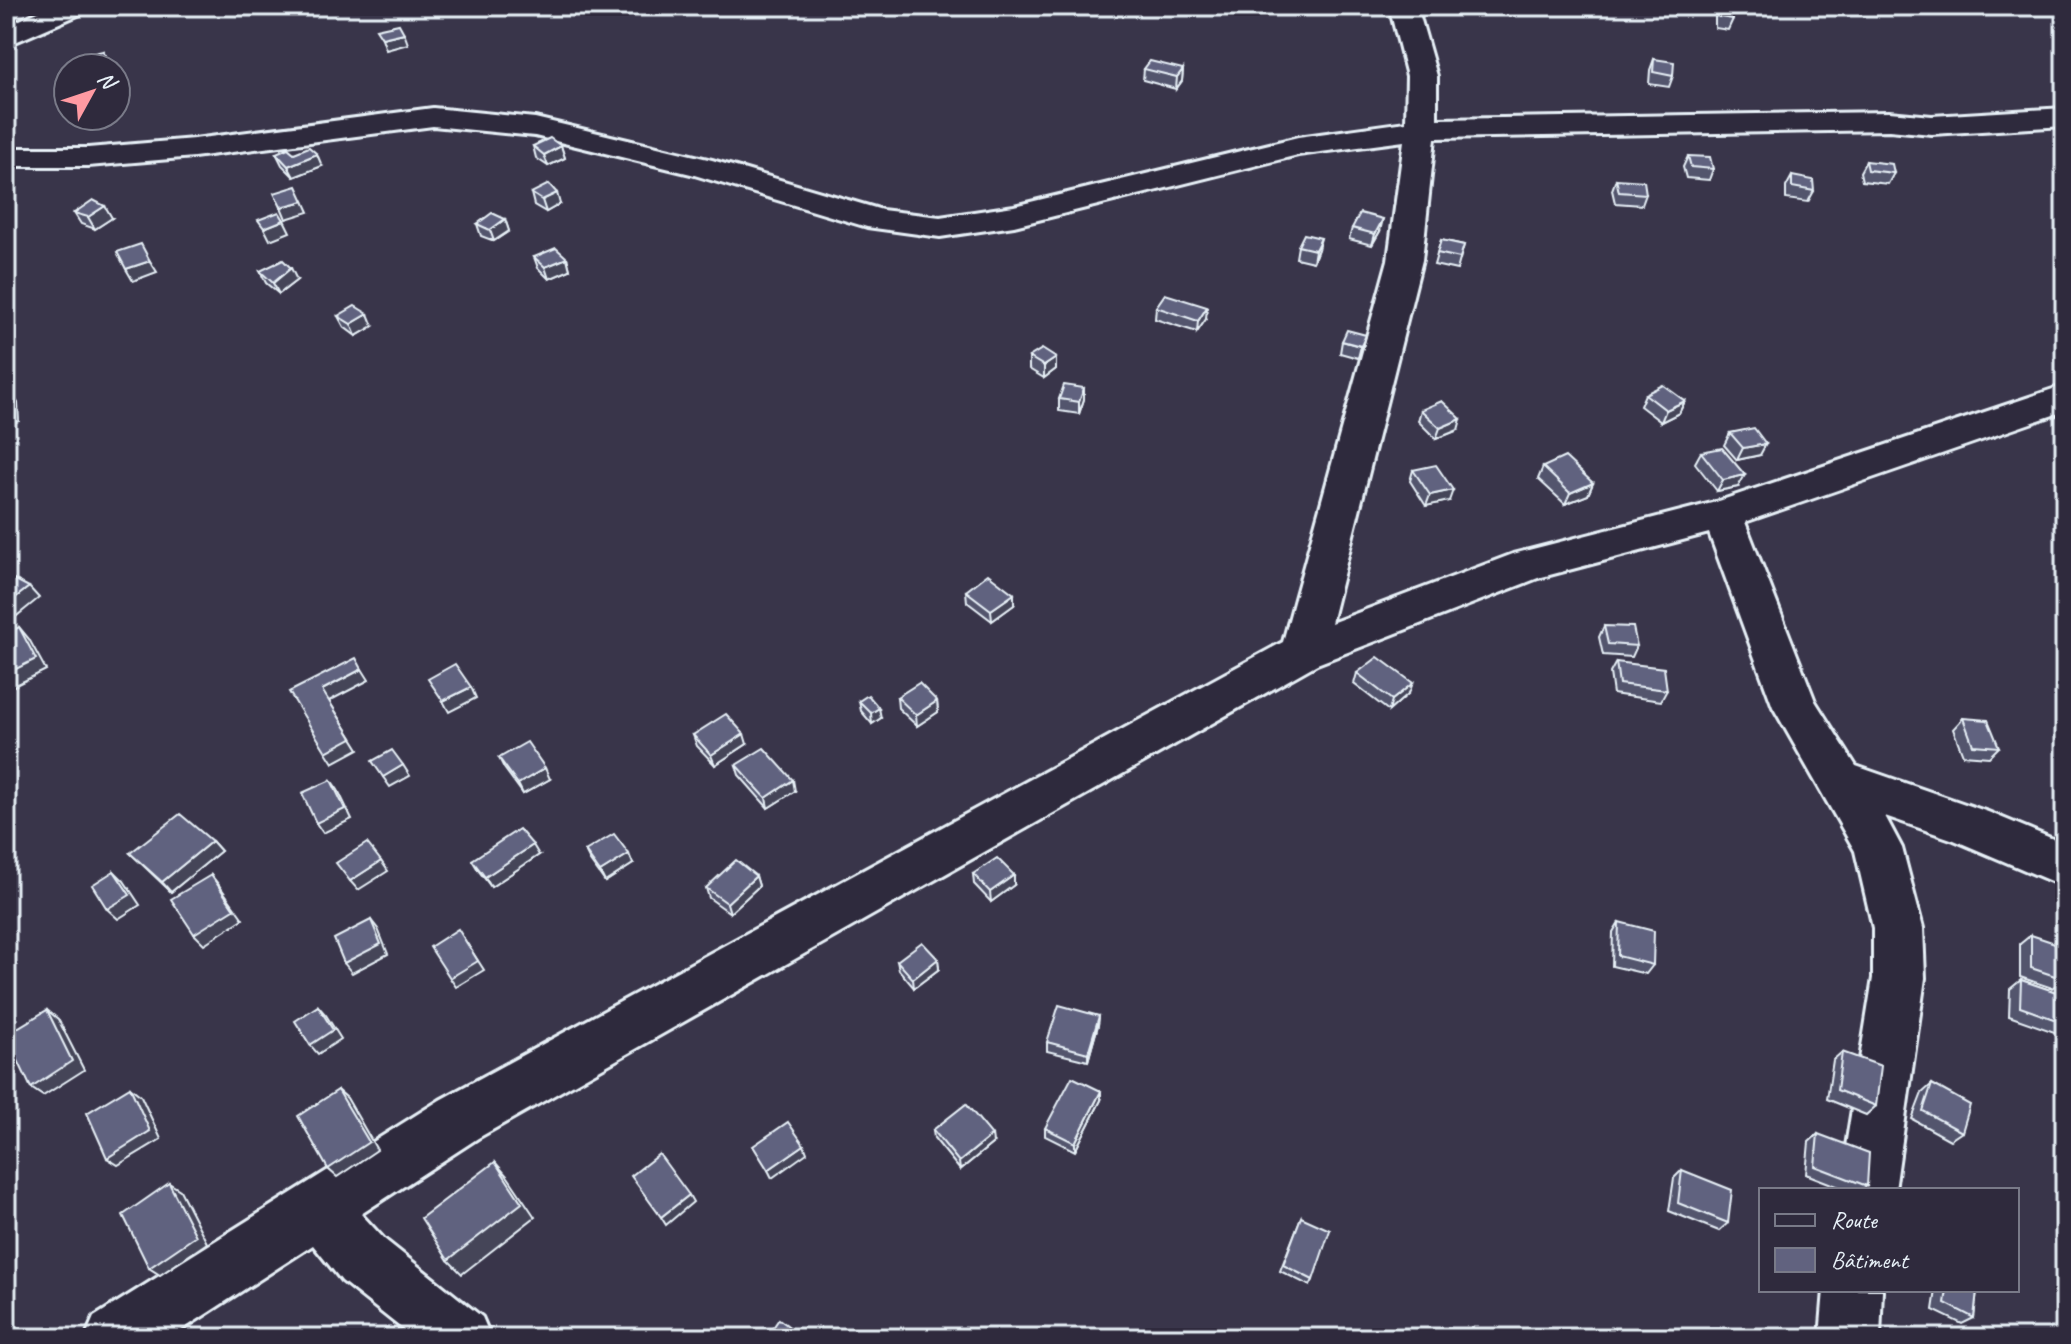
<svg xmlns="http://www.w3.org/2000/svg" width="2071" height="1344" font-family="Caveat,sans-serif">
	<rect width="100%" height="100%" fill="#39354a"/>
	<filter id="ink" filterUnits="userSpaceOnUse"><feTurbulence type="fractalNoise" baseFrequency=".0125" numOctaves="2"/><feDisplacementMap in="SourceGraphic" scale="16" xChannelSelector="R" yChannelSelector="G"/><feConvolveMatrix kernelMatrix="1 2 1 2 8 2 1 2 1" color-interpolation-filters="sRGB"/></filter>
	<g filter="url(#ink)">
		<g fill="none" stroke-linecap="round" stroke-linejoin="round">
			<g stroke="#e8f1f8" stroke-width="6">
				<g id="minor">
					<polygon points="52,6 89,6 85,12 6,46 6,26"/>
					<polygon points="1389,6 1417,6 1437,76 1437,119 1889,112 1932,116 2065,108 2065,126 1932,134 1889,130 1435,138 1422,260 1331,623 1513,554 1716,502 2065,385 2065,411 1745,522 1815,701 1856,766 1988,812 2065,844 2065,887 1954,840 1885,816 1902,848 1923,928 1925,978 1895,1190 1839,1190 1873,978 1873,928 1855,851 1773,707 1709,533 1538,578 1317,664 478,1138 361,1214 384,1239 482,1317 491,1338 414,1338 342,1281 313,1245 169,1338 85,1338 94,1317 440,1100 1283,642 1388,260 1404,141 1298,155 1014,226 940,237 867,227 691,174 535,136 433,126 194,157 88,166 6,166 6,148 88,148 194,139 433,108 535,118 712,160 882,210 940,217 1014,206 1298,137 1406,122 1407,76"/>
					<polygon points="1824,1290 1882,1290 1880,1338 1820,1338"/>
				</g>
			</g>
			<use href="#minor" fill="#2f2a3d" fill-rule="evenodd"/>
		</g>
		<g fill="#53546d" stroke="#e8f1f8" stroke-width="2">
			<polygon points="1719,6 1733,19 1728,30 1715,28 1715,17"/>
			<polygon points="1654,59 1673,76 1669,87 1649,84 1650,70"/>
			<polygon points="1144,69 1183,69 1182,81 1176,89 1143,80"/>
			<polygon points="533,146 561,146 565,158 548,166 536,158"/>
			<polygon points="276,153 294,153 322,166 294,177 282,165"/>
			<polygon points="1688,156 1713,169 1709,180 1686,178 1683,167"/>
			<polygon points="1866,161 1894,173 1888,184 1862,181 1860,172"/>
			<polygon points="1792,176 1814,191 1808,202 1786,199 1786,187"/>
			<polygon points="1616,179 1646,194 1642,205 1615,203 1612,190"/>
			<polygon points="531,193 560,204 546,212 534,205"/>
			<polygon points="74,213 112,218 95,229 81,224"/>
			<polygon points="505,219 509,231 494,241 481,236 477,224"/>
			<polygon points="1352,228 1380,231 1372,245 1349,239"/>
			<polygon points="1441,240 1464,245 1457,270 1434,265"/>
			<polygon points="1298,246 1318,249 1313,262 1296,258"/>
			<polygon points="534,257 567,258 570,270 549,279 538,268"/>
			<polygon points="260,271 297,280 279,294 266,283"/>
			<polygon points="1156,307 1206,319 1197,332 1155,319"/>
			<polygon points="338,316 373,326 356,336 344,327"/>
			<polygon points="1342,341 1363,347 1358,358 1340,353"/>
			<polygon points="1029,357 1056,358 1056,369 1044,378 1029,369"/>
			<polygon points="1084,388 1084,399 1079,414 1059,411 1059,399"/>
			<polygon points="1645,394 1685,401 1679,413 1661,422 1640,406"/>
			<polygon points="1421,410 1458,430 1436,439 1418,421"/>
			<polygon points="1730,433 1760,455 1737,460 1724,445"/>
			<polygon points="1701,452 1738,487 1717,491 1695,463"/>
			<polygon points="1543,467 1593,483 1588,495 1565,504 1538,479"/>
			<polygon points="1413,470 1449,501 1426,506 1410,481"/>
			<polygon points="966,591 1014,605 992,621 967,602"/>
			<polygon points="1604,626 1637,646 1632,657 1603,655 1599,637"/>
			<polygon points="1616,662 1667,690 1661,701 1613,694 1610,673"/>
			<polygon points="1357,673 1409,693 1389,711 1354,684"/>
			<polygon points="897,697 937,701 938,712 917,726 898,708"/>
			<polygon points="859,701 881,718 872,724 861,711"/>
			<polygon points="1963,718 1999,747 1989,757 1963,755 1953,729"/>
			<polygon points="693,735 747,744 715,765 697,746"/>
			<polygon points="499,758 550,779 523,794 504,768"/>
			<polygon points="736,765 795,791 768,808 739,775"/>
			<polygon points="212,841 221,851 171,892 130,853"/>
			<polygon points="585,851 633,864 605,882 590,861"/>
			<polygon points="539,855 491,887 478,870 472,860"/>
			<polygon points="973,874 1014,885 991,902 974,884"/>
			<polygon points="756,876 759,886 730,913 709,898 706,888"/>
			<polygon points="1619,922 1653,965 1646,974 1612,966 1613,932"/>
			<polygon points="2031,935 2064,979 2052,988 2020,977 2020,944"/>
			<polygon points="938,959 939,969 914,988 899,970 897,961"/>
			<polygon points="2021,980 2065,995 2065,1027 2057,1033 2009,1016 2010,989"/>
			<polygon points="1099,1016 1098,1025 1088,1061 1047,1051 1047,1042"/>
			<polygon points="1842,1052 1876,1106 1866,1115 1827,1099 1833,1060"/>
			<polygon points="1932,1084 1962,1132 1950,1140 1912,1119 1922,1093"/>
			<polygon points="1101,1100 1075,1151 1045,1136 1045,1128"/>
			<polygon points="933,1130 993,1143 960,1170 934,1138"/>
			<polygon points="1818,1134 1867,1186 1861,1190 1847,1190 1806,1174 1809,1142"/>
			<polygon points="1682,1170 1728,1223 1719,1231 1669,1211 1674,1178"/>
			<polygon points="1301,1217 1313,1280 1310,1286 1280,1271"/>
			<polygon points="1936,1290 1977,1290 1974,1318 1962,1324 1933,1310"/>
		</g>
		<g fill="#444559" stroke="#e8f1f8" stroke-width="2">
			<polygon points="404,33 408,44 386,50 382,38"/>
			<polygon points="103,51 111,68 85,68"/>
			<polygon points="1183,69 1182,81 1176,89 1177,77"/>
			<polygon points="561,146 565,158 548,166 544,155"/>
			<polygon points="317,154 322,166 294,177 288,166"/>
			<polygon points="557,193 560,204 546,212 542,200"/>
			<polygon points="304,201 309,212 286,219 281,207"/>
			<polygon points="105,206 112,218 95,229 88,217"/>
			<polygon points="505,219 509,231 494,241 490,230"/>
			<polygon points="1383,219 1380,231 1372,245 1375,234"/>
			<polygon points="284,220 290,232 270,240 264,228"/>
			<polygon points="1321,238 1318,249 1313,262 1315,250"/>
			<polygon points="567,258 570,270 549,279 545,267"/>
			<polygon points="150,261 157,272 133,281 126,269"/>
			<polygon points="291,268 297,280 279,294 273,283"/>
			<polygon points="1207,307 1206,319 1197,332 1198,321"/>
			<polygon points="368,314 373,326 356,336 351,324"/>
			<polygon points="1366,335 1363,347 1358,358 1361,346"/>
			<polygon points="1056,358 1056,369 1044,378 1044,366"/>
			<polygon points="1084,388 1084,399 1079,414 1079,402"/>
			<polygon points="10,391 18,403 19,421 6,425 6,411"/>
			<polygon points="1685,401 1679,413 1661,422 1666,410"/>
			<polygon points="1461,419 1458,430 1436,439 1440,428"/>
			<polygon points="1766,444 1760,455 1737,460 1743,448"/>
			<polygon points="1745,475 1738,487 1717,491 1723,480"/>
			<polygon points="1593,483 1588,495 1565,504 1570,493"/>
			<polygon points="1453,490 1449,501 1426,506 1430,495"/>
			<polygon points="29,587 39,598 13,619 6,611 6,605"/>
			<polygon points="1014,594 1014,605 992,621 991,610"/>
			<polygon points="19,627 29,639 46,670 12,687 6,680 6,674"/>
			<polygon points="362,669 369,680 329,701 359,749 333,763 326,752 322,690"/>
			<polygon points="1413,683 1409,693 1389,711 1392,700"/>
			<polygon points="471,687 476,698 449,712 443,701"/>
			<polygon points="937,701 938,712 917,726 916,715"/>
			<polygon points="879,708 881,718 872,724 871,713"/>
			<polygon points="744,734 747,744 715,765 711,755"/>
			<polygon points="403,765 410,776 390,787 383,777"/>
			<polygon points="545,768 550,779 523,794 518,784"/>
			<polygon points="331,780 338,790 352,819 323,833 316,823"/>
			<polygon points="793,780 795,791 768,808 766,798"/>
			<polygon points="212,841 221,851 171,892 162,882"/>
			<polygon points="533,845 539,855 491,887 485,877"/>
			<polygon points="629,854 633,864 605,882 600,872"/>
			<polygon points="381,861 388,871 358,890 350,881"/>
			<polygon points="114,871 124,881 140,905 118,919 107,909"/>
			<polygon points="211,875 219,885 243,919 204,944 194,934"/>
			<polygon points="1014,875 1014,885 991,902 990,892"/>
			<polygon points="756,876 759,886 730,913 727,903"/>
			<polygon points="371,920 378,929 388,954 352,973 344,963"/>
			<polygon points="464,939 484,970 456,987 450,978"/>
			<polygon points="938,959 939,969 914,988 913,979"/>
			<polygon points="318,1006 326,1015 341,1039 318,1054 310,1045"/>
			<polygon points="47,1010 58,1019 84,1070 43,1096 31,1088"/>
			<polygon points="1099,1016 1098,1025 1088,1061 1088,1053"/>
			<polygon points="130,1087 141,1096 161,1139 118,1165 107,1158"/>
			<polygon points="338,1090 347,1098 377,1150 337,1177 328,1169"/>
			<polygon points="1101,1091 1101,1100 1075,1151 1075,1143"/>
			<polygon points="992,1135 993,1143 960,1170 959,1162"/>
			<polygon points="804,1145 807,1153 772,1178 768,1170"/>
			<polygon points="495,1162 508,1177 535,1217 462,1274 448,1260"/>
			<polygon points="169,1183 180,1190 207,1243 160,1275 149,1268"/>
			<polygon points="689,1195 693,1202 666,1225 661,1217"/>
		</g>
		<g fill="#61627f" stroke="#e8f1f8" stroke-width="2">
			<polygon points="1719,6 1733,8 1733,19 1719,17"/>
			<polygon points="399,24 404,33 382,38 376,29"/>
			<polygon points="103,51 107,63 85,68 81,56"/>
			<polygon points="1654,59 1674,62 1673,76 1653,72"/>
			<polygon points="1150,61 1183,69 1177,77 1144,69"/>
			<polygon points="550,138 561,146 544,155 533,146"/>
			<polygon points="309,147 317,154 288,166 276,153 288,148 294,153"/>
			<polygon points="1688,156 1710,157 1713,169 1691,167"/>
			<polygon points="1866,161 1892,164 1894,173 1868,170"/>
			<polygon points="1792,176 1813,180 1814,191 1792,187"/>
			<polygon points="1616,179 1644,181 1646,194 1619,192"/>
			<polygon points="549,184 557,193 542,200 531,193"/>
			<polygon points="297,186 304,201 281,207 274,193"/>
			<polygon points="93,200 105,206 88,217 74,213"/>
			<polygon points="279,212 284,220 264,228 258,220"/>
			<polygon points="492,213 505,219 490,230 477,224"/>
			<polygon points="1360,213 1383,219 1375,234 1352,228"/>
			<polygon points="1304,234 1321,238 1315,250 1298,246"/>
			<polygon points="1441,240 1464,245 1460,258 1437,253"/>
			<polygon points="141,244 150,261 126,269 117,252"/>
			<polygon points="556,248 567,258 545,267 534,257"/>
			<polygon points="283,260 291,268 273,283 260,271"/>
			<polygon points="1165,294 1207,307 1198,321 1156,307"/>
			<polygon points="355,306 368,314 351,324 338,316"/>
			<polygon points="1347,330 1366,335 1361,346 1342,341"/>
			<polygon points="1042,349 1056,358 1044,366 1029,357"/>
			<polygon points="1064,385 1084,388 1079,402 1059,399"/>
			<polygon points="1663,385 1685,401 1666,410 1645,394"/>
			<polygon points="10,391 11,410 6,411 6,392"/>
			<polygon points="1442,401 1461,419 1440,428 1421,410"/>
			<polygon points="1754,428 1766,444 1743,448 1730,433"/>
			<polygon points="1722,448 1745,475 1723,480 1701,452"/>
			<polygon points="1565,457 1593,483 1570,493 1543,467"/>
			<polygon points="1436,465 1453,490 1430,495 1413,470"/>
			<polygon points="988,574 1014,594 991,610 966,591"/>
			<polygon points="6,575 29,587 6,605"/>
			<polygon points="1604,626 1633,627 1637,646 1608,644"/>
			<polygon points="19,627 36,659 6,674 6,634"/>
			<polygon points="1378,657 1413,683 1392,700 1357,673"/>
			<polygon points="356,658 362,669 322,690 352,738 326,752 289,692"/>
			<polygon points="1616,662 1664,668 1667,690 1619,684"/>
			<polygon points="455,664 471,687 443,701 428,679"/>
			<polygon points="919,683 937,701 916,715 897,697"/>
			<polygon points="868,695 879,708 871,713 859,701"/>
			<polygon points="726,714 744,734 711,755 693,735"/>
			<polygon points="1963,718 1988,720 1999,747 1973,745"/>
			<polygon points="527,742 545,768 518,784 499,758"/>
			<polygon points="764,748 793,780 766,798 736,765"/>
			<polygon points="392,750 403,765 383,777 372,761"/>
			<polygon points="331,780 345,809 316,823 302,793"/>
			<polygon points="180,814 212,841 162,882 130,853"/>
			<polygon points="519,829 533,845 485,877 472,860"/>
			<polygon points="614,834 629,854 600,872 585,851"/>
			<polygon points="367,843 381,861 350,881 336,863"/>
			<polygon points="997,858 1014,875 990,892 973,874"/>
			<polygon points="736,860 756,876 727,903 706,888"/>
			<polygon points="114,871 130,895 107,909 92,885"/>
			<polygon points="211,875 234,909 194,934 171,899"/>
			<polygon points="371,920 381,944 344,963 334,939"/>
			<polygon points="1619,922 1654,931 1653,965 1618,956"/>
			<polygon points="458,929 478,961 450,978 430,947"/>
			<polygon points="2031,935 2064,946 2064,979 2031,968"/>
			<polygon points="922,942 938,959 913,979 897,961"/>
			<polygon points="2021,980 2065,995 2065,1023 2020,1007"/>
			<polygon points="1059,1005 1099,1016 1088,1053 1047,1042"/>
			<polygon points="318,1006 333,1030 310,1045 295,1021"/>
			<polygon points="47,1010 72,1061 31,1088 6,1035"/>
			<polygon points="1842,1052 1881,1066 1876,1106 1837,1090"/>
			<polygon points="1072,1077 1101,1091 1075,1143 1045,1128"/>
			<polygon points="1932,1084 1970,1105 1962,1132 1923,1111"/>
			<polygon points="130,1087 150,1131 107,1158 87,1113"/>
			<polygon points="338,1090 369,1142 328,1169 298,1116"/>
			<polygon points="966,1104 992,1135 959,1162 933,1130"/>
			<polygon points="788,1122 804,1145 768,1170 753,1146"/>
			<polygon points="1818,1134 1869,1153 1867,1186 1815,1166"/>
			<polygon points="659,1154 689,1195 661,1217 631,1176"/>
			<polygon points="495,1162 522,1203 448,1260 421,1218"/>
			<polygon points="1682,1170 1732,1190 1728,1223 1678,1203"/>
			<polygon points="169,1183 196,1236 149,1268 123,1215"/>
			<polygon points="1301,1217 1330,1230 1313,1280 1283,1265"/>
			<polygon points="1947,1290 1977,1290 1974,1318 1945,1303"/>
			<polygon points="779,1319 804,1338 766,1338"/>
		</g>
	</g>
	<rect width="2071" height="1344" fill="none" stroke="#2f2a3d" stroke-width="32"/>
	<rect x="16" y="16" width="2039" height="1312" fill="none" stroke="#e8f1f8" stroke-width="3" filter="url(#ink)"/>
	<rect x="1759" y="1188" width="260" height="104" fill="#2f2a3d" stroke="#797a88" stroke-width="2"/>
	<rect x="1775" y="1214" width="40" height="12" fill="#2f2a3d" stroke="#797a88" stroke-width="2"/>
	<text x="1831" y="1228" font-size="24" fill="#e8f1f8">Route</text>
	<rect x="1775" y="1248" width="40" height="24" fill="#61627f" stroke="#797a88" stroke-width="2"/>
	<text x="1831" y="1268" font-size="24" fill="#e8f1f8">Bâtiment</text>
	<g transform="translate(92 92) rotate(50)"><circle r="38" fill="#2f2a3d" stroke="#797a88" stroke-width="2"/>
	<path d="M0-6L14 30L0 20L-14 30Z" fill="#ff9aa2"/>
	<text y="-12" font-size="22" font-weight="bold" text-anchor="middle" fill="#e8f1f8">N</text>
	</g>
</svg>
